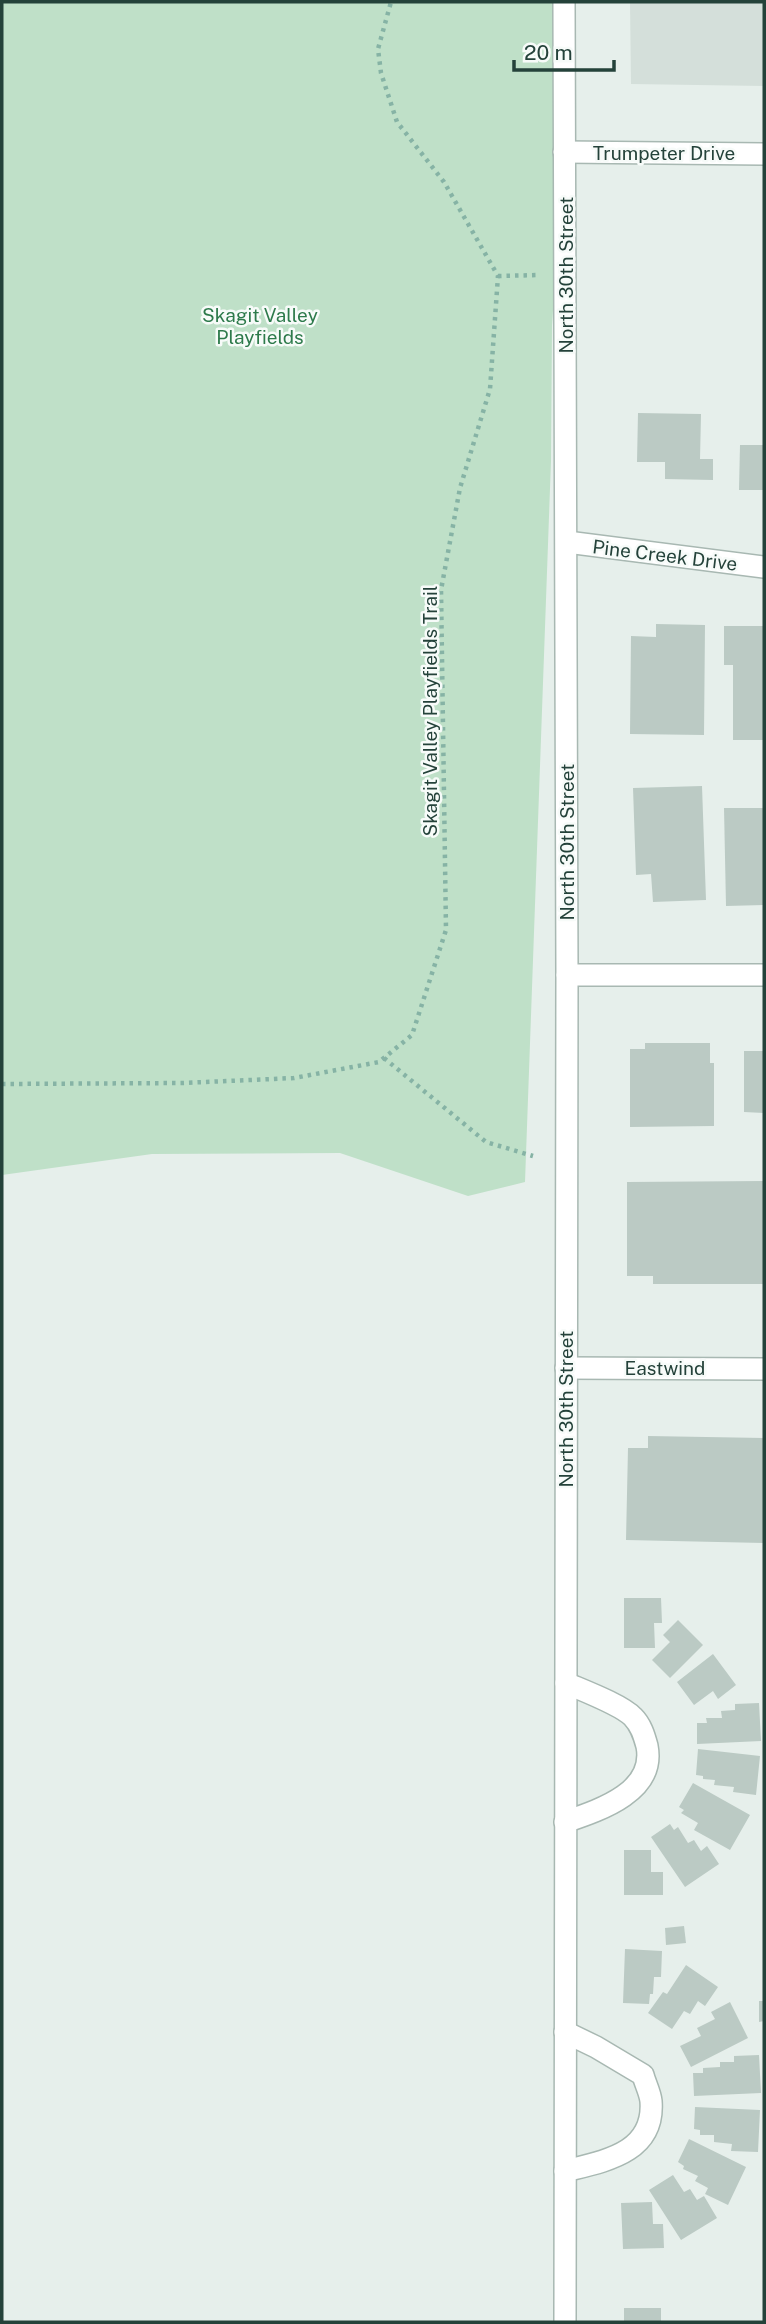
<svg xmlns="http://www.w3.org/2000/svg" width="766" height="2324" font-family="'Public Sans',sans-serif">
	<rect width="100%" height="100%" fill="#e6efeb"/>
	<polygon fill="#d4dfda" points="630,2 764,2 764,86 631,84"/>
	<polygon fill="#bfe0c8" points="2,2 558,2 564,152 552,325 551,461 525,1182 468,1196 340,1153 152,1154 2,1175"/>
	<g fill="#bbcac4">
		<polygon points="638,413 701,414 700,459 713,459 713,480 665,479 665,462 637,462"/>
		<polygon points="740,445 764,445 764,490 739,490"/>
		<polygon points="656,624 705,625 704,735 630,734 631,636 656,637"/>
		<polygon points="724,626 764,626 764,740 733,740 733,665 724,665"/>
		<polygon points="702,786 706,900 653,902 651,874 636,875 633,788"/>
		<polygon points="724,808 764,808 764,905 726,906"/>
		<polygon points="645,1043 710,1043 710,1063 714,1063 714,1126 630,1127 630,1049 645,1049"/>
		<polygon points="744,1051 764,1051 764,1113 744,1112"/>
		<polygon points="764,1181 764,1284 653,1284 653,1276 627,1276 627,1182"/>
		<polygon points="648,1436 764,1438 764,1543 626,1540 628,1448 648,1448"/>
		<polygon points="624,1598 661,1598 662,1623 654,1623 655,1648 624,1648"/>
		<polygon points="678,1620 703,1645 670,1678 652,1660 670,1642 663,1635"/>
		<polygon points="713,1654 736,1685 718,1699 713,1691 694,1705 677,1682"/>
		<polygon points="759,1703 761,1741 697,1744 697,1723 707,1723 706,1718 722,1718 721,1711 735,1710 735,1704"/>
		<polygon points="698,1749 760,1756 756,1795 733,1792 734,1787 714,1785 715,1780 703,1779 703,1776 696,1775"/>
		<polygon points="693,1783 750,1815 730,1850 694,1830 698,1823 681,1813 684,1810 679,1807"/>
		<polygon points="670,1824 674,1830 678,1827 688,1843 694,1840 701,1851 707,1846 719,1864 685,1887 651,1837"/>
		<polygon points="624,1850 651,1850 651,1872 663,1872 663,1895 624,1895"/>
		<polygon points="684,1926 686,1943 666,1945 665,1928"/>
		<polygon points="625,1949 662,1951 661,1977 654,1977 653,1994 650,1994 649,2004 623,2003"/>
		<polygon points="686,1965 718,1987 705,2006 698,2001 690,2014 684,2011 672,2029 648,2013 663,1992 667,1994"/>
		<polygon points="759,2001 764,2001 764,2021 759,2022"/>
		<polygon points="730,2002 748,2038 691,2067 680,2046 701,2036 697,2028 715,2019 711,2012"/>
		<polygon points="759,2055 761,2093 694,2096 693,2073 703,2073 703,2068 720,2067 720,2062 734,2062 734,2056"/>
		<polygon points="695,2107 760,2110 758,2152 731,2151 732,2144 714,2142 714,2135 700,2135 700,2130 694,2129"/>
		<polygon points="689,2139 746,2167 728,2205 705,2194 708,2188 695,2181 698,2176 683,2169 684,2166 678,2162"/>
		<polygon points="673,2175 684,2192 690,2189 697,2200 704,2196 717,2218 681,2240 649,2190"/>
		<polygon points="652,2202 653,2224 663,2224 664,2248 623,2249 621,2203"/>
		<rect x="624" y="2308" width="37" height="14"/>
	</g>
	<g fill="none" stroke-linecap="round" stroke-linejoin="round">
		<g stroke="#a8b8b2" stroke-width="24">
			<g id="minor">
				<polyline points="564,2 567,975 565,2322"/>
				<polyline points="564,152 764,154"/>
				<polyline points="567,542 764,567"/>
				<polyline points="567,975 764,975"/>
				<polyline points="566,1368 764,1369"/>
				<path d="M565,1822C600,1810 656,1792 647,1746C644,1735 641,1725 633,1717C622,1705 582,1690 566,1683"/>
				<path d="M565,2032L596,2047L643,2075C645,2083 650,2092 651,2101C655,2153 605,2161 565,2171"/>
			</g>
		</g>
		<g stroke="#86b3a5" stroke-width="4.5" stroke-dasharray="3.5 5" stroke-linecap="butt">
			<polyline points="498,276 539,275"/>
			<polyline points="384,1058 486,1142 533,1156"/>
			<polyline points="2,1084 183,1083 294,1078 379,1062 412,1035 446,930 441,590 460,488 490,389 498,276 444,182 397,122 381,73 378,49 391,2"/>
		</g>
		<use href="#minor" stroke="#fff" stroke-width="21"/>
	</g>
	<g text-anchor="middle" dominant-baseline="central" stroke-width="5" stroke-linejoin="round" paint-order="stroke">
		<g font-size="19" fill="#24423a" stroke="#f7fbf9">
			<text x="664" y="153">Trumpeter Drive</text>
			<text transform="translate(566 275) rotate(-90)">North 30th Street</text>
			<text transform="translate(665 555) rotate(7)">Pine Creek Drive</text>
			<text transform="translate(430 711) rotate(-90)">Skagit Valley Playfields Trail</text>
			<text transform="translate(567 842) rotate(-90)">North 30th Street</text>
			<text x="665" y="1368">Eastwind</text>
			<text transform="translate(566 1409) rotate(-90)">North 30th Street</text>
		</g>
		<g font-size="19" fill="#2d7a4b" stroke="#f7fbf9">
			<text x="260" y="315">Skagit Valley<tspan x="260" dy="22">Playfields</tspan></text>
		</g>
	</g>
	<rect width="766" height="2324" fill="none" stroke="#24423a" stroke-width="7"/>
	<path d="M514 60v10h100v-10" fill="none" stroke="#24423a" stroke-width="3.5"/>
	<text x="524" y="60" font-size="21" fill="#24423a" stroke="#f7fbf9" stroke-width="5" paint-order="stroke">20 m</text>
</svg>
